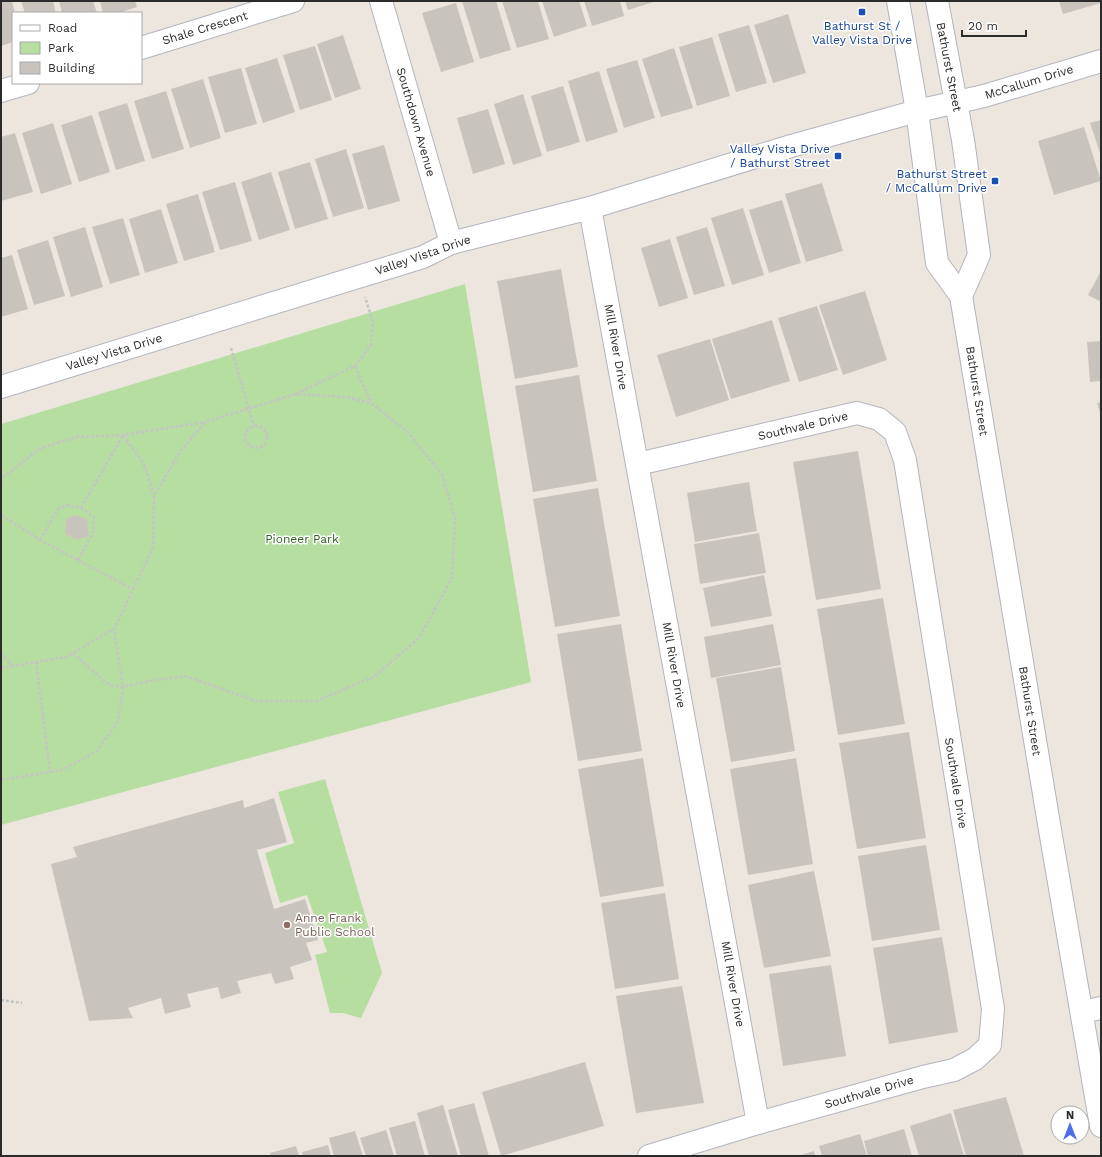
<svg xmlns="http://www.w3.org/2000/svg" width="1102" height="1157" font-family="'Work Sans',sans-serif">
	<rect width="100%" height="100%" fill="#ece6df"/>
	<g fill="#b6dea0">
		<polygon points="465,284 531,682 1,825 1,424"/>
		<polygon points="325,779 382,973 361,1018 343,1013 330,1013 315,955 327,952 307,895 280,903 265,853 294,843 278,792"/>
	</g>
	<g fill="#c8c4bd">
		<polygon points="1,1 12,1 15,13 13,13 13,42 1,46"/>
		<polygon points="21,1 53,1 56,13 25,13"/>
		<polygon points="59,1 93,1 97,13 62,13"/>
		<polygon points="100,1 135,1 137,7 118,13 103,13"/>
		<polygon points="462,1 496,1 511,50 480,59"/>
		<polygon points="502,1 538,1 549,39 517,48"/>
		<polygon points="542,1 579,1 587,26 554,37"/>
		<polygon points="584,1 620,1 624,16 592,26"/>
		<polygon points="625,1 657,1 628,10"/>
		<polygon points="1059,1 1101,1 1101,3 1063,14"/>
		<polygon points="456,3 474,62 441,72 422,13"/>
		<polygon points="788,14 806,73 773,83 754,25"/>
		<polygon points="749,25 767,83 736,92 718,34"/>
		<polygon points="343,35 361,89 335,98 317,44"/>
		<polygon points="712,37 730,96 697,106 679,47"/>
		<polygon points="315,46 332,100 300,110 283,55"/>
		<polygon points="674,48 693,108 661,117 642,59"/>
		<polygon points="277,58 295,112 263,123 245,68"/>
		<polygon points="637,60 655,118 624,128 606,69"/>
		<polygon points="241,68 257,124 225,133 208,77"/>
		<polygon points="599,71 618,132 586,142 568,81"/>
		<polygon points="203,79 221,138 190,148 171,89"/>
		<polygon points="563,86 580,142 547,152 531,96"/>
		<polygon points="166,91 184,149 152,159 134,101"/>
		<polygon points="523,94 542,156 513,165 494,104"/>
		<polygon points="127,103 145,161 116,170 98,112"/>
		<polygon points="488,109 505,164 473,174 457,118"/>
		<polygon points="92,115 110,172 79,182 61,125"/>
		<polygon points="1101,120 1101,156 1090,123"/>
		<polygon points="53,123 72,184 41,194 22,133"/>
		<polygon points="1084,127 1101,181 1054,195 1038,141"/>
		<polygon points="15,133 33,192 1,201 1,137"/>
		<polygon points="384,145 400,201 368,210 352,154"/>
		<polygon points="346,149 364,208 333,217 315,159"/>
		<polygon points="310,162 328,219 295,229 278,172"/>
		<polygon points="271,172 290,230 259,240 241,182"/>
		<polygon points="235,182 252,241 220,250 202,192"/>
		<polygon points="822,183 843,251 806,262 785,194"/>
		<polygon points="198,194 215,252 184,261 166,204"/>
		<polygon points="782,200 801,263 769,273 749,210"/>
		<polygon points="743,208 764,275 732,285 711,218"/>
		<polygon points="161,209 178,263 145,273 129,219"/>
		<polygon points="123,218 140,275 110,284 92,227"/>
		<polygon points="85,227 103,287 71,297 53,237"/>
		<polygon points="707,227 725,286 694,295 676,237"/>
		<polygon points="670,239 688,298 659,307 641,248"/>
		<polygon points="48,240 65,296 34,305 17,250"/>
		<polygon points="12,255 28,309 1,317 1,258"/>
		<polygon points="561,269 578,367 515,379 497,281"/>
		<polygon points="1101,271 1101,302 1088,295"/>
		<polygon points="865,291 887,360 843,375 819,305"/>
		<polygon points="817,306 838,370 799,382 778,318"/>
		<polygon points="772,320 790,381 731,399 712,339"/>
		<polygon points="710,339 729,400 676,417 657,355"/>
		<polygon points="1101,341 1101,381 1090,382 1087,342"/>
		<polygon points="579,375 597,481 533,492 515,386"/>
		<polygon points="1101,402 1101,416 1097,403"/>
		<polygon points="858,451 881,589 816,600 793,462"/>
		<polygon points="749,482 757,531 695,542 687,493"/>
		<polygon points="598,488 620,616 555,627 533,499"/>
		<polygon points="75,515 87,519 89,536 77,540 65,534 66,519"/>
		<polygon points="759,533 766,573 700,584 694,544"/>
		<polygon points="764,575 772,616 711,627 703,588"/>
		<polygon points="883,598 905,724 838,735 817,609"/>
		<polygon points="621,624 642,751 578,761 557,634"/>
		<polygon points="773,624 781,665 711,678 704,637"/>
		<polygon points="781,667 795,751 731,762 716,678"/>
		<polygon points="909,732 926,838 857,849 839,743"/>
		<polygon points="643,758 664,886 600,897 578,769"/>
		<polygon points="796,758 813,864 748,875 730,769"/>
		<polygon points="274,798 287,842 257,850 274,909 305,899 318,940 306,943 312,960 290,967 294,979 275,984 271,973 237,981 241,993 221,999 218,987 187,994 191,1007 165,1014 161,998 128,1008 133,1018 89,1021 51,864 77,857 73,847 243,800 244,808"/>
		<polygon points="926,845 940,930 872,941 858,856"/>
		<polygon points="814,871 831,956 764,968 748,885"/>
		<polygon points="665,893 679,979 615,989 601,903"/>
		<polygon points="942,937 958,1032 889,1044 873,948"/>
		<polygon points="831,965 846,1056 783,1066 769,974"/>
		<polygon points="682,986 704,1103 636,1113 616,996"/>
		<polygon points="585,1062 604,1126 501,1156 482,1092"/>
		<polygon points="1006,1097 1024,1156 966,1156 953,1110"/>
		<polygon points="474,1103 489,1156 461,1156 448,1110"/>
		<polygon points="443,1105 458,1156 429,1156 417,1113"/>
		<polygon points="951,1113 964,1156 919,1156 910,1126"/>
		<polygon points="415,1121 425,1156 397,1156 389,1128"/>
		<polygon points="904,1129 912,1156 868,1156 864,1141"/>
		<polygon points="386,1130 394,1156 366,1156 360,1138"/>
		<polygon points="355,1131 363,1156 334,1156 329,1138"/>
		<polygon points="860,1134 867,1156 822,1156 819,1146"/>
		<polygon points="328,1145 331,1156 303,1156 302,1152"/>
		<polygon points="296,1146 299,1156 271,1156 270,1153"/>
		<polygon points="814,1151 815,1156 798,1156"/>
	</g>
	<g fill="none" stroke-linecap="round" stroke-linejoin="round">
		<g stroke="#b2b5be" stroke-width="24">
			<g id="street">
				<polyline points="381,1 451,243"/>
				<polyline points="141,48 293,1"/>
				<polyline points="1,91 28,83"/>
				<polyline points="590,208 758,1123"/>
				<polyline points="638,464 857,413 879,419 895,432 905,460 993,1009 990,1045 975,1059 954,1070 923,1077 758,1123 649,1156"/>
				<polyline points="1082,1012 1101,1008"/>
			</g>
		</g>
		<g stroke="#b2b5be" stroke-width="24">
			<g id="secondary">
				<polyline points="898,1 917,111 937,263 961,296 1051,836 1101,1126"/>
				<polyline points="937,1 963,140 979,255 961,296"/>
				<polyline points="1,387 423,257 451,243 590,208 791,146 917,111 984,96 1101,61"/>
			</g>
		</g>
		<g stroke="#c4c4c4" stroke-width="2.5" stroke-dasharray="3 2" stroke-linecap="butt">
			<polyline points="231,348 254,426"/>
			<polyline points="355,366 371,402"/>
			<polyline points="296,394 355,366 371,345 373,322 365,297"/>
			<circle cx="256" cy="437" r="11"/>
			<polyline points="1,482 3,477 41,448 76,437 123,435 205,422"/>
			<polyline points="1,515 40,540 133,589"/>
			<polyline points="40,540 58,509 67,505 81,508 123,435 144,464 154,495"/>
			<polyline points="78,560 93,532 94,517 81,508"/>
			<polyline points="1,653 12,665"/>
			<polyline points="36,662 50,772"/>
			<polyline points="1,668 66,657 114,629"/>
			<polyline points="1,780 62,770 97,751 118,721 123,687 114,629 153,548 154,496 180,452 205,422 296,394 346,397 371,403 408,432 442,475 455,518 452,578 419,638 374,677 316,701 256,701 185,676 150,681 123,687 109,685 73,653"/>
			<polyline points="1,1000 22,1003"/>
		</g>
		<use href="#street" stroke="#fff" stroke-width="22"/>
		<use href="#secondary" stroke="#fff" stroke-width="22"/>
	</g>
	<g fill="#1a4fb4" stroke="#fff" stroke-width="1.5">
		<rect x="858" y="8" width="8" height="8" rx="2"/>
		<rect x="834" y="152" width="8" height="8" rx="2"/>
		<rect x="991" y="177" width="8" height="8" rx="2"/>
	</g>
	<circle fill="#8d6e63" stroke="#fff" stroke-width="1.5" cx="287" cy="925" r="4"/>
	<g text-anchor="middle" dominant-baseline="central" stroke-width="3" stroke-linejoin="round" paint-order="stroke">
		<g font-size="12" fill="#164399" stroke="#fff" text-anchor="end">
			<text x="862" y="26" text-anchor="middle">Bathurst St /<tspan x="862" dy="14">Valley Vista Drive</tspan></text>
			<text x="830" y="149">Valley Vista Drive<tspan x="830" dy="14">/ Bathurst Street</tspan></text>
			<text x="987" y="174">Bathurst Street<tspan x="987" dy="14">/ McCallum Drive</tspan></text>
		</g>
		<g font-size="12" fill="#2b2b2b" stroke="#fff">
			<text transform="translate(205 28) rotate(-17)">Shale Crescent</text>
			<text transform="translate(949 67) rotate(79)">Bathurst Street</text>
			<text transform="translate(1029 82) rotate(-17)">McCallum Drive</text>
			<text transform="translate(416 122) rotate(74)">Southdown Avenue</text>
			<text transform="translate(423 255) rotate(-19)">Valley Vista Drive</text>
			<text transform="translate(616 347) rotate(80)">Mill River Drive</text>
			<text transform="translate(114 352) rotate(-17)">Valley Vista Drive</text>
			<text transform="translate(977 391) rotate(81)">Bathurst Street</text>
			<text transform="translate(803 426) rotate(-13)">Southvale Drive</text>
			<text transform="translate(674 665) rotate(80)">Mill River Drive</text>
			<text transform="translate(1030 711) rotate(81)">Bathurst Street</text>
			<text transform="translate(956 783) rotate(81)">Southvale Drive</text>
			<text transform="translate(733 984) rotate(80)">Mill River Drive</text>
			<text transform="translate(869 1092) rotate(-16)">Southvale Drive</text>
		</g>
		<g font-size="12" fill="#306320" stroke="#fff">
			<text x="302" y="539">Pioneer Park</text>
		</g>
		<g font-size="12" fill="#785e54" stroke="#fff" text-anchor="start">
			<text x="295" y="918">Anne Frank<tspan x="295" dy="14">Public School</tspan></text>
		</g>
	</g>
	<rect width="1102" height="1157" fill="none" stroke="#2b2b2b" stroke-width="4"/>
	<rect x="12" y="12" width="130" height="72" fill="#ffffff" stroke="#aaaaaa"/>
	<rect x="20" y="25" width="20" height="6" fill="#ffffff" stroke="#aaaaaa"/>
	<text x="48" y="32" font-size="12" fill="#2b2b2b">Road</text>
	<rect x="20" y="42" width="20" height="12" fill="#b6dea0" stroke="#aaaaaa"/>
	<text x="48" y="52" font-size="12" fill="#2b2b2b">Park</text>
	<rect x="20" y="62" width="20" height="12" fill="#c8c4bd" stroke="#aaaaaa"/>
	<text x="48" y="72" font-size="12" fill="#2b2b2b">Building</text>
	<g transform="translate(1070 1125)"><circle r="19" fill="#ffffff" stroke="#aaaaaa"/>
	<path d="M0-3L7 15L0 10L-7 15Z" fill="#4c6dec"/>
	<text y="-6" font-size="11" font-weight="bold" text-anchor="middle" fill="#2b2b2b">N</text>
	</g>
	<path d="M962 30v6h64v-6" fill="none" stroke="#2b2b2b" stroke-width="2"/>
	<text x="968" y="30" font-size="12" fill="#2b2b2b" stroke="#ffffff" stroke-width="3" paint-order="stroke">20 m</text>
</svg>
